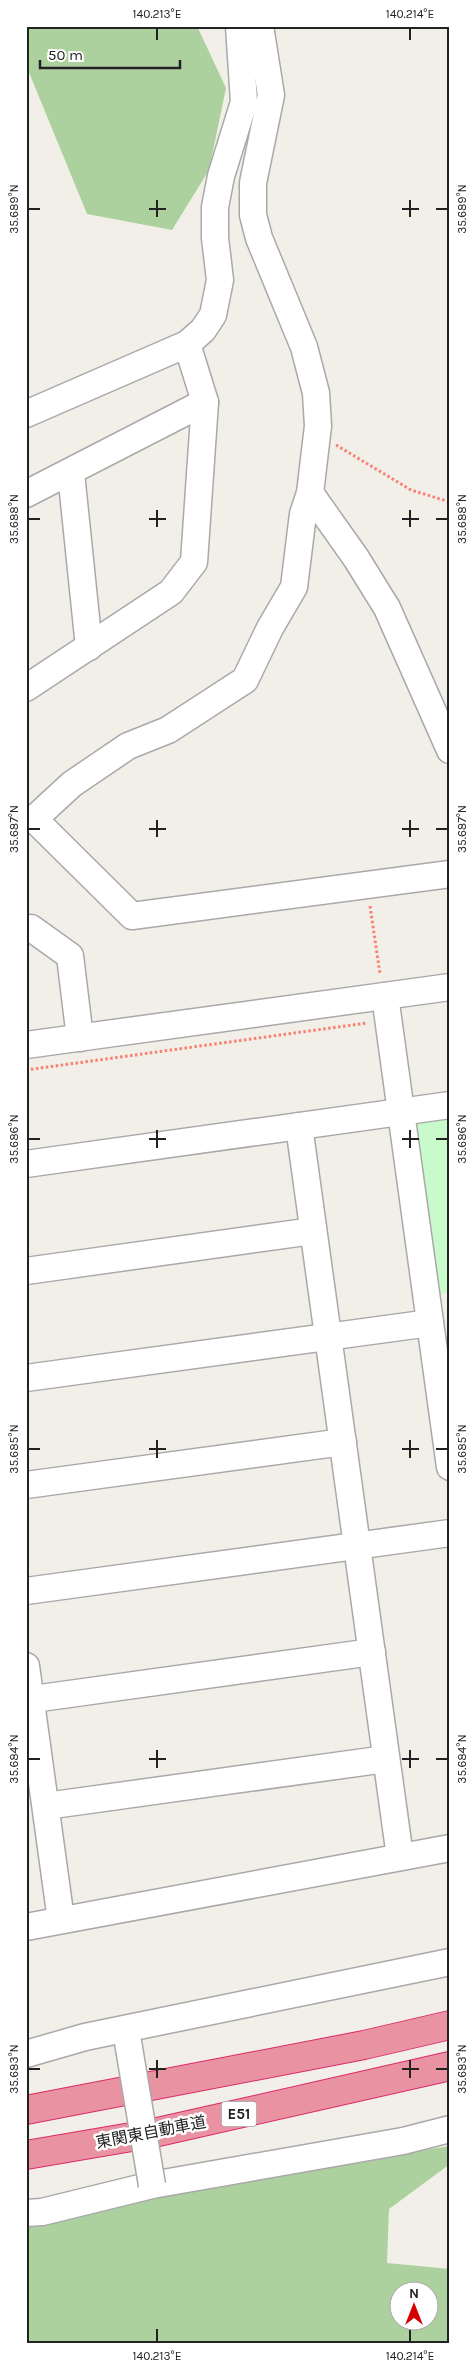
<svg xmlns="http://www.w3.org/2000/svg" width="476" height="2369" font-family="Karla,'Noto Sans JP',sans-serif">
	<rect width="100%" height="100%" fill="#f2efe9"/>
	<g fill="#add19e" fill-rule="evenodd">
		<polygon points="26,26 197,26 226,88 209,170 172,230 87,214 26,65"/>
		<path d="M450,2146V2164L389,2209L387,2263L450,2269V2343H26V2211ZM398,2292H428V2322H398Z"/>
	</g>
	<polygon fill="#c8facc" points="450,1117 450,1292 440,1294 416,1122"/>
	<g fill="none" stroke-linecap="round" stroke-linejoin="round">
		<g stroke="#a9a9a9" stroke-width="29">
			<g id="minor">
				<polyline points="260,26 271,95 253,183 253,215 259,238 304,347 316,393 318,426 310,493 303,514 294,587 270,628 245,680 168,730 128,746 72,784 34,819 132,916 450,874"/>
				<polyline points="26,414 187,344 203,330 213,315 220,280 215,238 215,207 221,176 244,102 239,26"/>
				<polyline points="71,473 89,647"/>
				<polyline points="310,493 356,558 387,608 450,750"/>
				<polyline points="26,494 205,402"/>
				<polyline points="26,688 171,592 194,562 205,402 187,344"/>
				<polyline points="26,929 31,928 70,956 80,1038"/>
				<polyline points="385,996 450,1467"/>
				<polyline points="26,1045 450,987"/>
				<polyline points="299,1126 400,1857"/>
				<polyline points="26,1164 450,1105"/>
				<polyline points="26,1271 313,1231"/>
				<polyline points="26,1378 430,1323"/>
				<polyline points="26,1485 343,1442"/>
				<polyline points="26,1591 450,1533"/>
				<polyline points="26,1666 61,1920"/>
				<polyline points="26,1700 372,1652"/>
				<polyline points="46,1806 386,1759"/>
				<polyline points="26,1927 450,1848"/>
				<polyline points="26,2054 85,2037 450,1962"/>
				<polyline points="26,2213 42,2212 152,2185 403,2141 450,2129"/>
			</g>
		</g>
		<g stroke="#dc2a67" stroke-width="30">
			<g id="highway">
				<polyline points="26,2110 364,2045 450,2025"/>
				<polyline points="26,2155 149,2134 450,2066"/>
			</g>
		</g>
		<g stroke="#fa8072" stroke-width="3" stroke-dasharray="2.5 2.5" stroke-linecap="butt">
			<polyline points="336,445 411,490 450,502"/>
			<polyline points="370,906 380,974"/>
			<polyline points="26,1070 367,1023"/>
		</g>
		<use href="#minor" stroke="#fff" stroke-width="26"/>
		<use href="#highway" stroke="#e892a2" stroke-width="28"/>
		<g stroke="#a9a9a9" stroke-width="29" stroke-linecap="butt">
			<polyline id="minor-bridge" points="128,2042 152,2185"/>
		</g>
		<use href="#minor-bridge" stroke="#fff" stroke-width="26"/>
	</g>
	<path fill="none" stroke="#222" stroke-width="2" d="M157,28V40M410,28V40M157,200V217M410,200V217M28,209H40M149,209H166M402,209H419M436,209H448M157,510V527M410,510V527M28,519H40M149,519H166M402,519H419M436,519H448M157,820V837M410,820V837M28,829H40M149,829H166M402,829H419M436,829H448M157,1130V1148M410,1130V1148M28,1139H40M149,1139H166M402,1139H419M436,1139H448M157,1440V1458M410,1440V1458M28,1449H40M149,1449H166M402,1449H419M436,1449H448M157,1750V1768M410,1750V1768M28,1759H40M149,1759H166M402,1759H419M436,1759H448M157,2060V2078M410,2060V2078M28,2069H40M149,2069H166M402,2069H419M436,2069H448M157,2329V2342M410,2329V2342"/>
	<g text-anchor="middle" dominant-baseline="central" stroke-width="5" stroke-linejoin="round" paint-order="stroke">
		<rect fill="#fff" stroke="#646464" stroke-width="1" x="221.5" y="2101.5" width="35" height="25" rx="4"/>
		<g font-size="15" font-weight="bold" fill="#222">
			<text x="239" y="2114">E51</text>
		</g>
		<g font-size="16" fill="#222" stroke="#fff">
			<text transform="translate(151 2132) rotate(-11)">東関東自動車道</text>
		</g>
	</g>
	<rect width="476" height="2369" fill="none" stroke="#ffffff" stroke-width="55"/>
	<g transform="translate(414 2306)"><circle r="24" fill="#ffffff" stroke="#a7a7a7"/>
	<path d="M0-4L9 19L0 12L-9 19Z" fill="#d40000"/>
	<text y="-8" font-size="14" font-weight="bold" text-anchor="middle" fill="#222222">N</text>
	</g>
	<path d="M40 60v8h140v-8" fill="none" stroke="#222222" stroke-width="2.5"/>
	<text x="48" y="60" font-size="15" fill="#222222" stroke="#ffffff" stroke-width="4" paint-order="stroke">50 m</text>
	<rect x="28" y="28" width="420" height="2314" fill="none" stroke="#222" stroke-width="2"/>
	<g font-size="12" text-anchor="middle" fill="#222">
		<text x="157" y="18">140.213°E</text>
		<text x="410" y="18">140.214°E</text>
		<text transform="translate(14 209) rotate(-90)" y="4">35.689°N</text>
		<text transform="translate(462 209) rotate(-90)" y="4">35.689°N</text>
		<text transform="translate(14 519) rotate(-90)" y="4">35.688°N</text>
		<text transform="translate(462 519) rotate(-90)" y="4">35.688°N</text>
		<text transform="translate(14 829) rotate(-90)" y="4">35.687°N</text>
		<text transform="translate(462 829) rotate(-90)" y="4">35.687°N</text>
		<text transform="translate(14 1139) rotate(-90)" y="4">35.686°N</text>
		<text transform="translate(462 1139) rotate(-90)" y="4">35.686°N</text>
		<text transform="translate(14 1449) rotate(-90)" y="4">35.685°N</text>
		<text transform="translate(462 1449) rotate(-90)" y="4">35.685°N</text>
		<text transform="translate(14 1759) rotate(-90)" y="4">35.684°N</text>
		<text transform="translate(462 1759) rotate(-90)" y="4">35.684°N</text>
		<text transform="translate(14 2069) rotate(-90)" y="4">35.683°N</text>
		<text transform="translate(462 2069) rotate(-90)" y="4">35.683°N</text>
		<text x="157" y="2360">140.213°E</text>
		<text x="410" y="2360">140.214°E</text>
	</g>
</svg>
